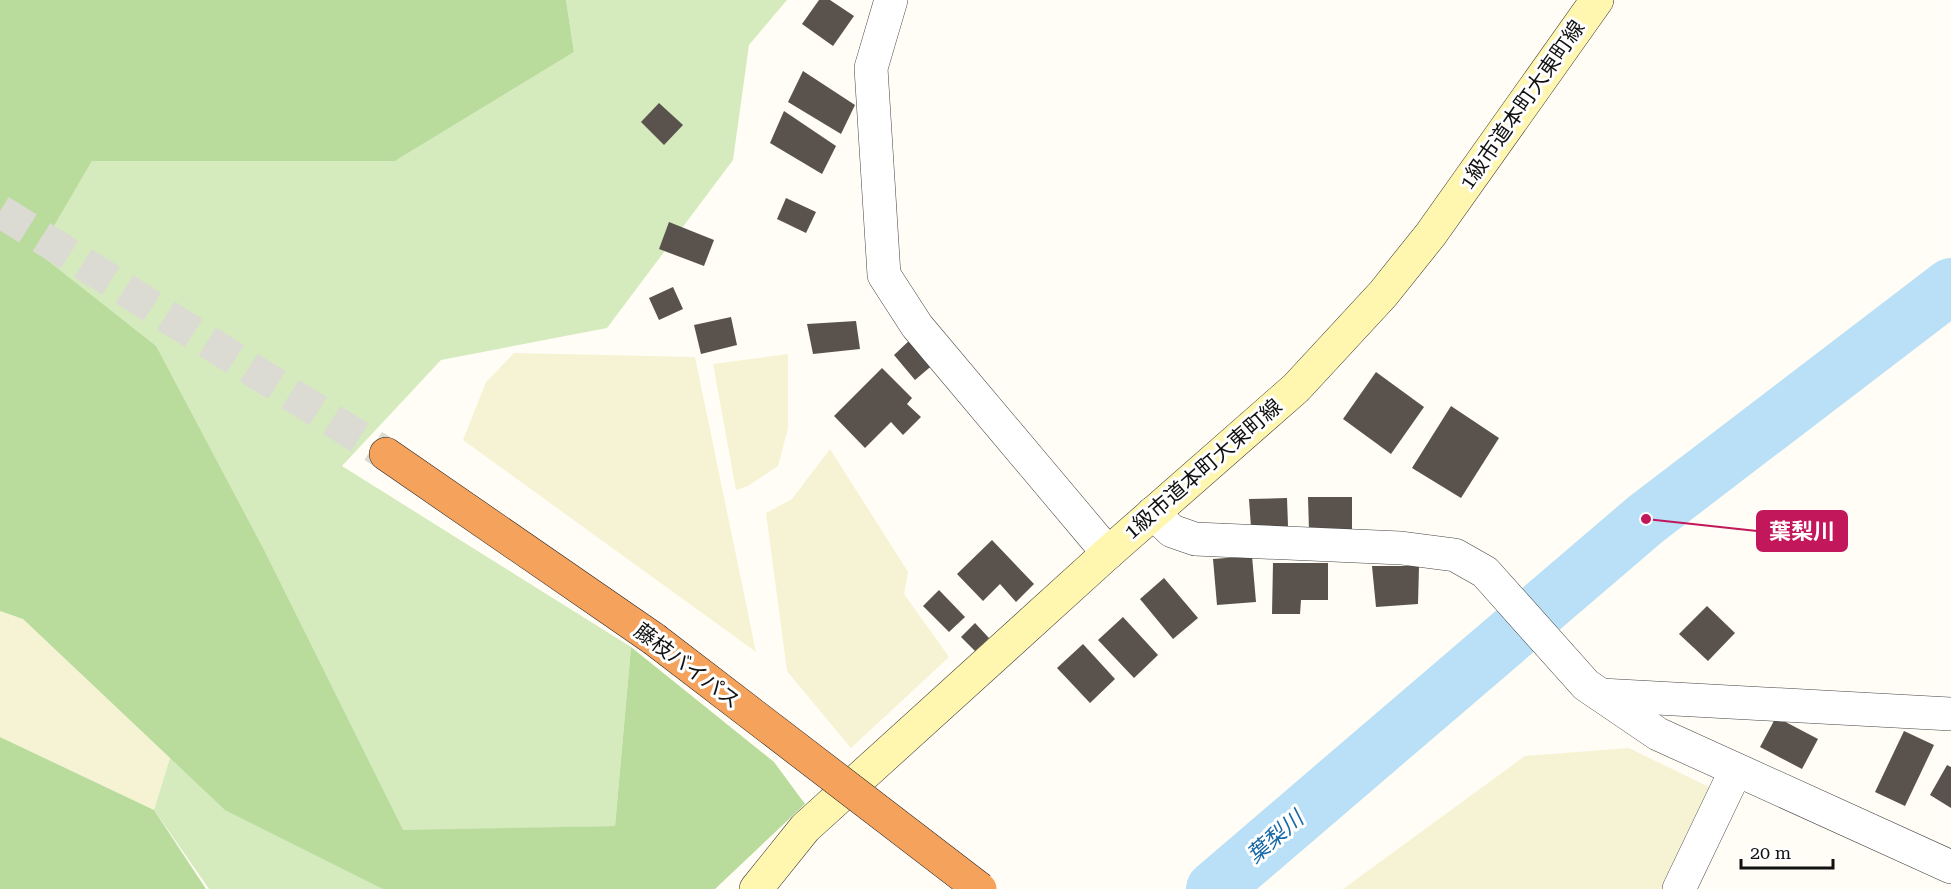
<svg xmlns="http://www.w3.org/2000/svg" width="1951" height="889" font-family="'Roboto Serif','Noto Sans JP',serif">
	<rect width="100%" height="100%" fill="#fffdf5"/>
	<g fill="#f6f3d4">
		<polygon points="514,353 695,357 756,652 463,440 486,382"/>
		<polygon points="788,354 788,428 778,466 748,486 736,490 713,364"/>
		<polygon points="830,449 908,572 904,594 949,657 851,748 787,671 766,513 792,499"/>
		<polygon points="0,611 23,619 170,758 154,810 0,737"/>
		<polygon points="1629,748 1711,788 1662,889 1343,889 1525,756"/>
	</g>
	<g fill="#d5ebbd">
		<polygon points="566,0 787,0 749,45 733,160 607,328 441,360 342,466 631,647 615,826 403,831 37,253 92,161 395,161 574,52"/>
		<polygon points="170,758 390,889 209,889 154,810"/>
	</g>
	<g fill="#b9dc9c">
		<polygon points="0,0 566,0 574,52 395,161 92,161 38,253 156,346 265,552 403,830 615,826 631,647 774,762 805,804 715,889 383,889 225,810 23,619 0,611"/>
		<polygon points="0,737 154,810 206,889 0,889"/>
	</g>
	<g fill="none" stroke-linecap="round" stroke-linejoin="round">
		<polyline stroke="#b9e0f7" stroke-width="56" points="1214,889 1646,519 1951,286"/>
	</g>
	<g fill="#5a524d">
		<polygon points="819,0 830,0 854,16 833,46 802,24"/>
		<polygon points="803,71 855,105 841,134 788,102"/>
		<polygon points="659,103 683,125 664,145 641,122"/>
		<polygon points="784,111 836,146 822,174 770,143"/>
		<polygon points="786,198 816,212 806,233 777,219"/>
		<polygon points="669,222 714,240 704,266 659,249"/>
		<polygon points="673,287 683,309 659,320 649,298"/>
		<polygon points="731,317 737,345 701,354 694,325"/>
		<polygon points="856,321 860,349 813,354 807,324"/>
		<polygon points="913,337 935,363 915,380 894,355"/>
		<polygon points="882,368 912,398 907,404 921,417 903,435 891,422 865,448 834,416"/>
		<polygon points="1376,372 1424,407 1391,454 1343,419"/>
		<polygon points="1451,406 1499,438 1461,498 1412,468"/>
		<polygon points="1308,497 1352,497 1352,529 1309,530"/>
		<polygon points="1287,498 1288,526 1251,527 1249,499"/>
		<polygon points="992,540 1034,584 1016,602 1000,584 983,601 957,574"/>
		<polygon points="1252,556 1256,602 1217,605 1213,559"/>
		<polygon points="1273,563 1328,563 1328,600 1301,600 1300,614 1272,614"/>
		<polygon points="1372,566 1419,566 1418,604 1376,607"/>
		<polygon points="1164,578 1198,618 1173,639 1140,599"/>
		<polygon points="939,590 965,617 949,632 923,606"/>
		<polygon points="1707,606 1735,633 1708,661 1679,634"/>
		<polygon points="1123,617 1158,655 1134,678 1098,640"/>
		<polygon points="975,623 989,638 975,651 961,637"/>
		<polygon points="1083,644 1115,679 1090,703 1057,668"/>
		<polygon points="1776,717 1818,739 1802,769 1760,747"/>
		<polygon points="1904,731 1934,745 1905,806 1875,792"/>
		<polygon points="1947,765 1951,767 1951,808 1930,795"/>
	</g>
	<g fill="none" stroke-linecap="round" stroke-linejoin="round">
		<polyline stroke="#dbdad3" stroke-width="33" stroke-dasharray="33 16" stroke-linecap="butt" points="0,211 386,454"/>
		<g stroke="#444" stroke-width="34">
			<g id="street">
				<polyline points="891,0 871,68 884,275 917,326 1108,553"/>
				<polyline points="1153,513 1172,531 1195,539 1401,548 1455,555 1485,572 1586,685 1658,734 1951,867"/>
				<polyline points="1601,695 1951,714"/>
				<polyline points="1679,889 1736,770"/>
			</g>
		</g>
		<g stroke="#333" stroke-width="34">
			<polyline id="secondary" points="756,889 805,828 1108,553 1296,388 1383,294 1431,234 1597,0"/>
		</g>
		<g stroke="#222" stroke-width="34">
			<polyline id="highway" points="386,454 654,639"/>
		</g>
		<use href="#street" stroke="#fff" stroke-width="33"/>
		<use href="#secondary" stroke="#fff6b0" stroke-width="33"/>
		<use href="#highway" stroke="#f5a25d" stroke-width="33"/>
		<g stroke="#222" stroke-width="34" stroke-linecap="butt">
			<polyline id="highway-bridge" points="654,639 980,889"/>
		</g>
		<use href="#highway-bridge" stroke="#f5a25d" stroke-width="33"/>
	</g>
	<g text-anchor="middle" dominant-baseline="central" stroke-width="6" stroke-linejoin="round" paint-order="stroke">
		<g font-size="21" fill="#111" stroke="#fff">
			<text transform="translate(1522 105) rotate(-55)">1級市道本町大東町線</text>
			<text transform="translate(1203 469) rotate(-41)">1級市道本町大東町線</text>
			<text transform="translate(687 666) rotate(37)">藤枝バイパス</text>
		</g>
		<g font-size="22" font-style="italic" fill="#1768a6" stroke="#fff">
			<text transform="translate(1275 837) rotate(-41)">葉梨川</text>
		</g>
	</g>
	<path fill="none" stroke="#c2185b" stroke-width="2" d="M1646 519L1757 531"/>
	<circle fill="#c2185b" stroke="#fff" stroke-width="2" cx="1646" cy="519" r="6"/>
	<rect fill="#c2185b" stroke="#c2185b" stroke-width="2" x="1757" y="511" width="90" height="40" rx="6"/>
	<g font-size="22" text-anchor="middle" font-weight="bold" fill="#fff">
		<text x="1802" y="539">葉梨川</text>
	</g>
	<path d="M1741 859v9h92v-9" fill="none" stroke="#111111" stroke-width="3"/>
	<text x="1750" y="859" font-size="18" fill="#111111" stroke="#ffffff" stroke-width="4.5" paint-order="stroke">20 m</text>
</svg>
